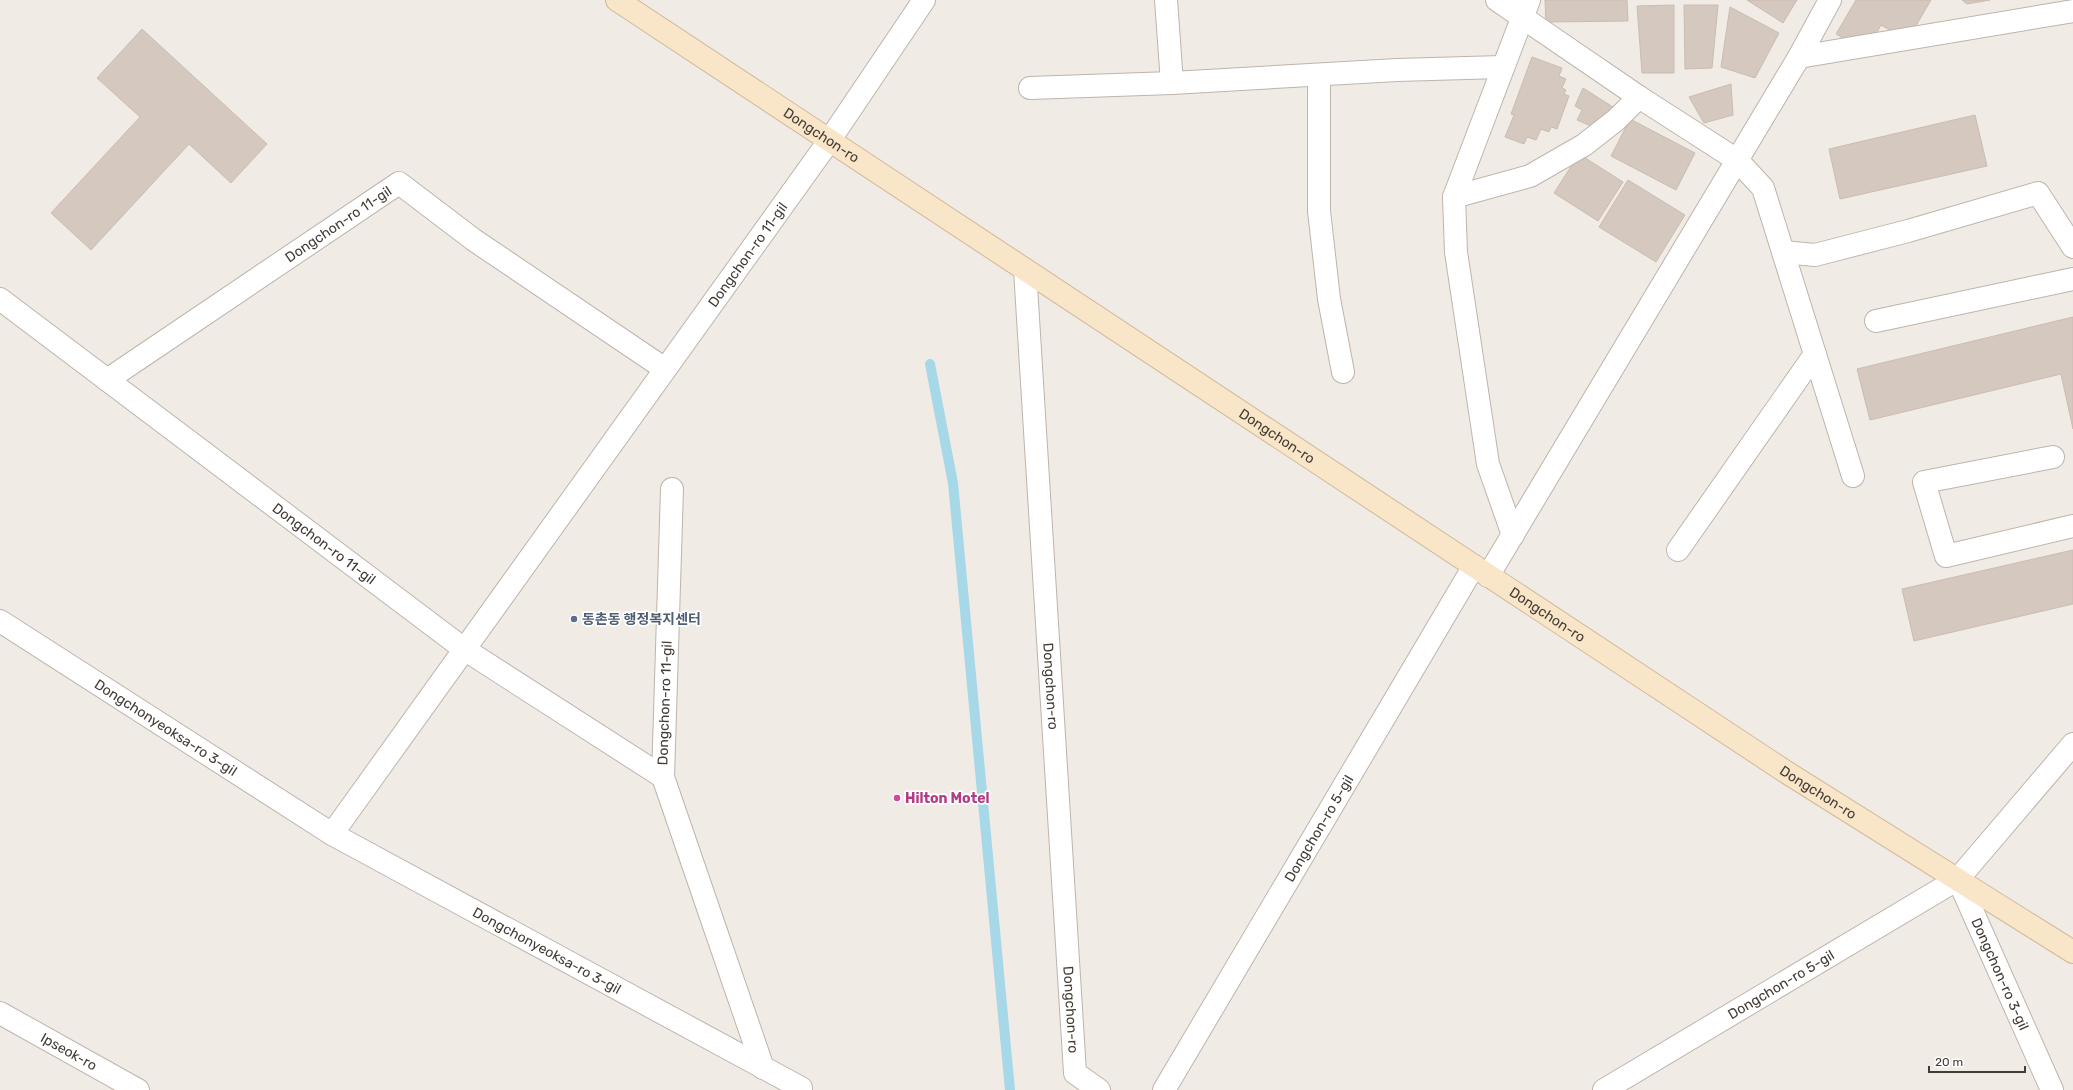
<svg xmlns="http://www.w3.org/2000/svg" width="2073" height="1090" font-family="Rubik,'Noto Sans KR',sans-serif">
	<rect width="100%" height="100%" fill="#f1ebe5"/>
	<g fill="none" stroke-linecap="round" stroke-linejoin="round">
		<polyline stroke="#a7d8e8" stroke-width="10" points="930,364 953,483 1010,1090"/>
	</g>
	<g fill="#d4c8bf" stroke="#cbbcb0">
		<polygon points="1545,0 1627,0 1628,21 1546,22"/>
		<polygon points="1747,0 1797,0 1783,23"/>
		<polygon points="1856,0 1931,0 1910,36 1897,29 1895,33 1881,25 1873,39 1866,39 1860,36 1857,40 1849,35 1846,40 1836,34"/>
		<polygon points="1962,0 1990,0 1967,4"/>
		<polygon points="1674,5 1674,73 1642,73 1637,6"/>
		<polygon points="1684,5 1718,5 1712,68 1685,69"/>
		<polygon points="1730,7 1779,33 1755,78 1721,67"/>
		<polygon points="142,29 267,144 231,183 189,144 91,250 51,213 140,117 97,78"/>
		<polygon points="1532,57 1562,68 1559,76 1566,79 1562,88 1566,90 1564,94 1569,96 1557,129 1551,127 1549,132 1541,129 1536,140 1527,137 1524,144 1505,137 1514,115 1511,114"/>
		<polygon points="1731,84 1733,115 1704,123 1689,97"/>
		<polygon points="1583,88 1616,109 1601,122 1595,120 1591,126 1577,120 1582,110 1575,106"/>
		<polygon points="1975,115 1987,166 1840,199 1829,149"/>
		<polygon points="1630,119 1695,153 1676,190 1611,156"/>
		<polygon points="1579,154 1623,182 1598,221 1554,193"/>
		<polygon points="1628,180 1685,215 1656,262 1599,227"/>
		<polygon points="2073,317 2073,429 2061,374 1870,420 1857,369"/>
		<polygon points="2073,550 2073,604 1914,641 1902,589"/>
	</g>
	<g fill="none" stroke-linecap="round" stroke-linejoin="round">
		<g stroke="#beb4ac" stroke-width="24">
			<g id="minor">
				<polyline points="1166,0 1172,83 1397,70 1502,67"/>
				<polyline points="1497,0 1639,97 1737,160 1763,188 1853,476"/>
				<polyline points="1799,57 2073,11"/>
				<polyline points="1319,75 1319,211 1329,299 1343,372"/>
				<polyline points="1030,88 1172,83"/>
				<polyline points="1454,197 1530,176 1584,145 1616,120 1639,97"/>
				<polyline points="1783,252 1815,255 1908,231 2038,193 2073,247"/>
				<path id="s1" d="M1025,270L1075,1073L1099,1090"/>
				<path id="s2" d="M0,299L464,649L663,777"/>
				<polyline points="1876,321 2073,279"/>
				<path id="s3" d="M107,380L399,183L474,240L665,369"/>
				<polyline points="2053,457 1924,482 1946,556 2073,526"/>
				<polyline points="672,489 663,777 763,1068"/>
				<polyline points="1513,535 1488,464 1456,252 1454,197 1529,0"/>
				<polyline points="1678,550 1815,354"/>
				<polyline points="1488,576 1799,57 1830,0"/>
				<path id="s4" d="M0,621L332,834L801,1088V1090"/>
				<path id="s5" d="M332,834L829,141L924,0"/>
				<path id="s6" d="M1958,879L2052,1090"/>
				<path id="s7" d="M1164,1090L1474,566"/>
				<path id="s8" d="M1604,1090L1958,879L2073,744"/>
			</g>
		</g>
		<g stroke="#beb4ac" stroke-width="24">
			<g id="tertiary">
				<path id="s9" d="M0,1013L138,1090"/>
			</g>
		</g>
		<g stroke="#cfb99b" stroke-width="24">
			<g id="secondary">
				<path id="s10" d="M617,0L1786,772L2073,952"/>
			</g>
		</g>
		<use href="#minor" stroke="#fff" stroke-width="22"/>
		<use href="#tertiary" stroke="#fff" stroke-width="22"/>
		<use href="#secondary" stroke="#f9e5c7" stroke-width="22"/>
	</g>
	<circle fill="#5c6f8a" stroke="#fff" stroke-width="1.5" cx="574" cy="619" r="4"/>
	<circle fill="#d1479c" stroke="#fff" stroke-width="1.5" cx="897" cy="798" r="4"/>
	<g text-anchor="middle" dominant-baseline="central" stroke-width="3.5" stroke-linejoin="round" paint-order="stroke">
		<g font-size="14" fill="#433b35" stroke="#fff">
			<text stroke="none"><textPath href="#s10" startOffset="245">Dongchon-ro</textPath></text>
			<text stroke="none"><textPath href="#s3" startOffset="279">Dongchon-ro 11-gil</textPath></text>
			<text stroke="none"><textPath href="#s5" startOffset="713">Dongchon-ro 11-gil</textPath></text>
			<text stroke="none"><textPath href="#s10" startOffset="791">Dongchon-ro</textPath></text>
			<text stroke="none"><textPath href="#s2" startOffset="406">Dongchon-ro 11-gil</textPath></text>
			<text stroke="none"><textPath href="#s10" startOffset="1115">Dongchon-ro</textPath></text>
			<text stroke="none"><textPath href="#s1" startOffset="417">Dongchon-ro</textPath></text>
			<text transform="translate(665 703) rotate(-88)">Dongchon-ro 11-gil</text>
			<text stroke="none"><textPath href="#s4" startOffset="197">Dongchonyeoksa-ro 3-gil</textPath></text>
			<text stroke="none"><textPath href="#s10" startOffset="1439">Dongchon-ro</textPath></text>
			<text stroke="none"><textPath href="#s7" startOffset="304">Dongchon-ro 5-gil</textPath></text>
			<text stroke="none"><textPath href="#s4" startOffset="639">Dongchonyeoksa-ro 3-gil</textPath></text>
			<text stroke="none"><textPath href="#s6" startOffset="104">Dongchon-ro 3-gil</textPath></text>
			<text stroke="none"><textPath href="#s8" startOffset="206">Dongchon-ro 5-gil</textPath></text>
			<text stroke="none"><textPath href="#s1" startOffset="741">Dongchon-ro</textPath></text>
			<text stroke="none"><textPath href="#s9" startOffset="79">Ipseok-ro</textPath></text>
		</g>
		<g font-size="14" font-weight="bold" fill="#4e5e75" stroke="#fff" text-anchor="start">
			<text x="582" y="619">동촌동 행정복지센터</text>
		</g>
		<g font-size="14" font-weight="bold" fill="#b23c85" stroke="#fff" text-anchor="start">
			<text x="905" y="798">Hilton Motel</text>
		</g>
	</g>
	<path d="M1929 1066v6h96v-6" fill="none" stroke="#433b35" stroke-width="2"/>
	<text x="1935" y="1066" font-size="12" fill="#433b35" stroke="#ffffff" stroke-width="3" paint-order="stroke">20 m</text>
</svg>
